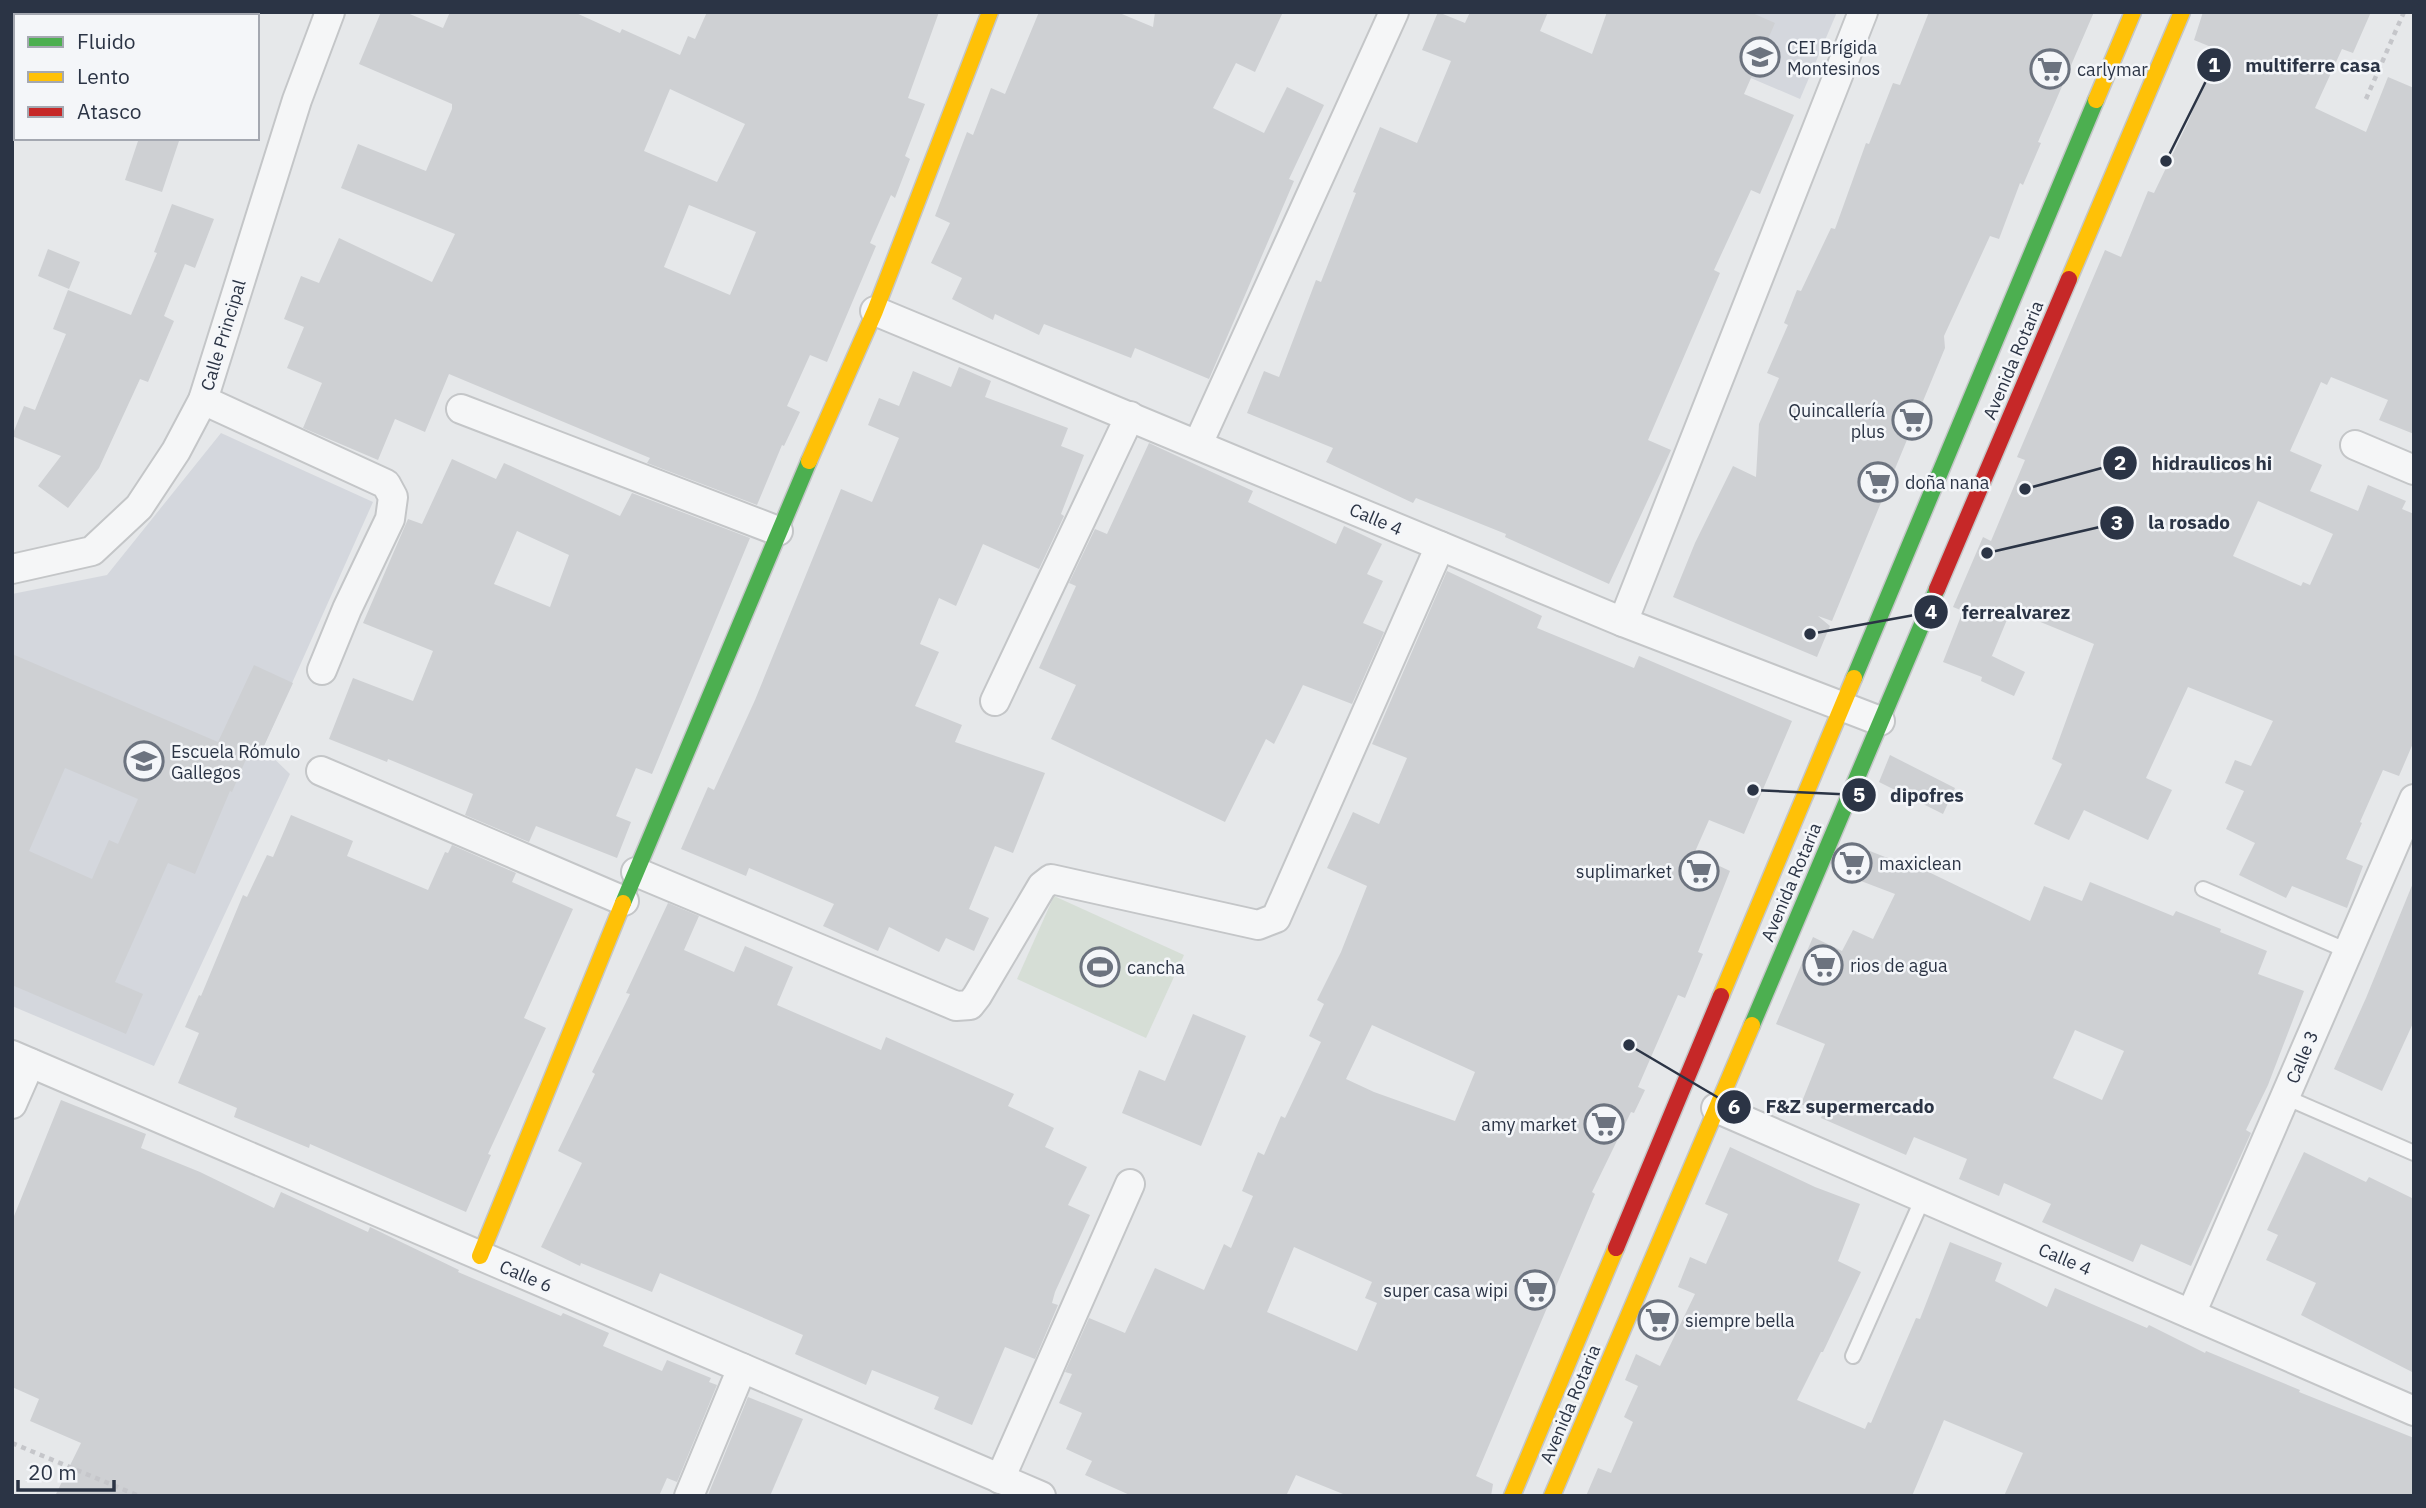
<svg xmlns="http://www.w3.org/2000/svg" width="2426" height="1508" font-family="'IBM Plex Sans',sans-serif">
	<rect width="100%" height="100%" fill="#e6e8ea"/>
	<g fill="#d4d7dd">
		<polygon points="1607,12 1837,12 1800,99 1606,16"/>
		<polygon points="221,433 373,502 263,748 290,774 154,1066 12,1006 12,594 107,575"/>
	</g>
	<polygon fill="#d6ded6" points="1054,896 1184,955 1146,1038 1017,979"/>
	<g fill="#ced0d3" fill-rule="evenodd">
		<path d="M381,12H405L443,28L450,12H574L620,33L622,29L680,55L688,36L695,39L707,12H939L908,98L925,104L905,156L910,159L895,198L891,195L870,243L876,246L827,362L810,355L787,406L800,412L784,446L782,445L757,505L647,463L650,458L449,374L425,432L395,419L378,460L303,428L322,383L287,368L304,327L284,319L301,276L319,283L339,238L432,282L455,234L341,188L358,144L426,171L452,109V104L359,64ZM670,89L745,124L717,182L644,151ZM689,205L756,232L730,295L664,267Z"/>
		<polygon points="1039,12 1117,12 1153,27 1155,12 1283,12 1255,72 1236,63 1213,108 1264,133 1287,87 1324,105 1289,179 1294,181 1209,379 1135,348 1131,358 1044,324 1039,335 995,314 993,320 952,299 962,278 931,263 950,223 935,216 967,132 973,135 991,88 1005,94"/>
		<polygon points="1438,12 1465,23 1470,12 1548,12 1540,31 1592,54 1607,12 1750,12 1775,23 1744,94 1794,115 1760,194 1751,190 1714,270 1720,273 1648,440 1671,450 1609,584 1505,537 1506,534 1416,498 1413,503 1326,462 1333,448 1247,413 1264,371 1279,377 1316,280 1321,282 1356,193 1353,192 1380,127 1417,143 1451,61 1422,50"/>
		<polygon points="1929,12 2094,12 2038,142 2041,143 2023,185 2020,183 1999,239 1990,236 1944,336 1945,348 1832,621 1818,616 1830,626 1817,657 1673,597 1695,543 1733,466 1756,477 1759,424 1779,378 1767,373 1788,325 1784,323 1797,290 1801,291 1831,228 1835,229 1866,143 1869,144 1893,83 1900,85"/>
		<path d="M2203,12H2371L2353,53L2342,49L2315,108L2366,132L2388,77L2414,88V434L2379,420L2388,400L2331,377L2327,385L2321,382L2290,451L2322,465L2310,491L2358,511L2368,485L2406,501L2402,509L2414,514V741L2399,776L2383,770L2360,822L2362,823L2346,859L2363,866L2347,908L2292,886L2286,898L2239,875L2255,843L2226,829L2244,791L2225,783L2235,760L2251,766L2273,721L2188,687L2146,778L2172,790L2148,840L2084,810L2069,840L2034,824L2062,764L2052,759L2094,644L2011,610L1991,658L1992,656L2025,672L2014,696L1981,681L1982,677L1943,662L1963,611L1953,607L1983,537L1991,541L2025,460L2017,457L2105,250L2121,257L2148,191L2154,193L2189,120L2216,49L2194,40ZM2258,501L2333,534L2310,585L2303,582L2301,586L2233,556Z"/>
		<polygon points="139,138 180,138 162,192 125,180"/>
		<polygon points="172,204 214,219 195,268 185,264 164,316 174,321 148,382 140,379 99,468 68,508 38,486 61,456 12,436 24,406 35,410 66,334 53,329 68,290 131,315 157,253 154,252"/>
		<polygon points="48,249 80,262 69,289 38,276"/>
		<polygon points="959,367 991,381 985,397 1068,428 1061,446 1084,455 1061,514 1064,516 1039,569 983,544 956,606 939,598 920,644 939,652 915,706 962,725 955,742 1045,773 1013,853 995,846 969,909 989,918 974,951 946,938 939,952 889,927 878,951 823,926 834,904 749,868 746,876 681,849 708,787 714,790 755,700 841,489 872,502 899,438 868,425 879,398 899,406 913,371 951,387"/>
		<polygon points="1149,443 1253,491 1248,502 1336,544 1344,526 1382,544 1367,574 1383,581 1363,623 1384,632 1352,704 1303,685 1274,744 1266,739 1225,822 1051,739 1076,685 1039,668 1076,586 1069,583 1095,529 1107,534"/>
		<path d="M452,459L496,479L504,463L620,516L632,493L750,538L652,774L636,768L616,816L631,822L617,858L536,826L529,842L465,815L473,794L388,759L387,762L329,739L353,678L413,701L433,651L363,623L408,519L422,524ZM517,531L569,555L550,607L494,584Z"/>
		<path d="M1447,571L1542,616L1537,628L1634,668L1639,656L1792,721L1744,834L1709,820L1694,854L1730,871L1698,952L1703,954L1685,998L1678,995L1638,1087L1645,1090L1634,1113L1631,1112L1592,1192L1595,1194L1476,1476L1493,1484L1491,1496H1348L1296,1475L1286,1496H1132L1085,1475L1092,1461L1066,1449L1082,1413L1059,1403L1072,1374L1065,1372L1089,1318L1125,1333L1155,1268L1204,1290L1224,1244L1231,1248L1253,1196L1242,1191L1258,1152L1264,1155L1281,1116L1285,1118L1321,1042L1309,1036L1324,1004L1317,1000L1341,952L1367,886L1327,868L1353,812L1379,824L1407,758L1372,744ZM1372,1025L1475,1072L1455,1121L1374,1092L1346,1079ZM1294,1247L1372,1282L1365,1298L1377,1303L1357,1351L1267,1312Z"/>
		<path d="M12,654L218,742L254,665L293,683L263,748L253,743L232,792L230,791L195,874L168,863L115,982L143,994L126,1034L12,985ZM65,768L138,799L118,844L109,840L92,879L29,851Z"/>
		<polygon points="1890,755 1955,788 1943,814 1879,782"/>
		<polygon points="291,815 353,841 347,856 428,890 445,852 448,853 452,845 516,873 512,882 573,909 524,1018 546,1028 488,1154 491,1155 466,1212 310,1144 309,1148 234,1117 237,1108 178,1083 199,1033 185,1027 199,995 201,996 243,895 247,897 267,855 273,857"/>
		<path d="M1852,844L1908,866L1910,863L2030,921L2044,886L2082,901L2090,882L2173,916L2176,911L2221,929L2220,932L2267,951L2258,974L2304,991L2268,1085L2246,1130L2251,1133L2191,1266L2141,1244L2133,1262L2042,1222L2051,1204L2004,1183L1999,1196L1959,1179L1967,1159L1914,1137L1906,1155L1821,1118L1823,1113L1801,1104L1825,1044L1776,1024L1813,937L1842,951L1853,930L1873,939L1895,894L1840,873ZM2075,1030L2124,1051L2102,1100L2053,1078Z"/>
		<polygon points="2413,883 2414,1021 2382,1091 2334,1069 2366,998"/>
		<polygon points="668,903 699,916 684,950 734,972 745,946 793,967 777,1005 881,1050 886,1037 1014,1094 1008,1106 1054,1128 1045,1147 1087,1167 1068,1205 1090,1215 1055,1292 1052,1303 1058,1305 1035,1359 1005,1347 972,1425 934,1409 939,1397 872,1370 866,1385 795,1354 803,1335 660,1273 652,1292 581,1263 580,1266 541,1247 582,1163 558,1151 595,1074 592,1072 630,994 626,993"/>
		<polygon points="1193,1014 1246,1036 1201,1146 1122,1113 1139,1070 1165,1081"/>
		<polygon points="61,1100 146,1134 141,1148 200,1172 274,1208 281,1192 368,1232 370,1227 459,1270 458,1272 561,1316 563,1313 609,1333 603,1346 662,1371 667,1360 711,1378 709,1382 717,1385 677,1482 667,1478 659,1496 55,1496 81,1443 30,1421 39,1399 12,1387 12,1221"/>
		<polygon points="1730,1147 1815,1187 1860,1204 1838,1261 1861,1272 1823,1352 1821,1352 1797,1400 1865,1429 1868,1422 1871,1423 1916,1318 1920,1319 1950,1242 2002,1263 1995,1281 2047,1307 2055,1288 2147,1328 2149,1325 2205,1353 2206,1351 2300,1390 2299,1392 2414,1438 2414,1496 2004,1496 2023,1453 1944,1420 1912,1496 1586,1496 1598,1468 1611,1473 1633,1422 1624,1417 1638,1386 1625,1380 1636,1354 1660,1366 1695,1294 1678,1287 1690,1257 1706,1264 1728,1214 1705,1204"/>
		<polygon points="2304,1152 2366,1182 2369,1177 2414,1199 2414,1373 2301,1315 2316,1283 2266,1260 2278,1235 2267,1230"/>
		<polygon points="748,1397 803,1419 770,1496 710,1496 708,1495"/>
	</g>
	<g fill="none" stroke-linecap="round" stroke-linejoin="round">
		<g stroke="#c4c6c8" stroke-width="18">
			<g id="lane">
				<polyline points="2203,889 2348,951"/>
				<polyline points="2285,1097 2414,1153"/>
				<polyline points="1853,1356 1923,1198"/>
			</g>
		</g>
		<g stroke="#c4c6c8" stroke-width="32">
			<g id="street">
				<polyline points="875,311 1623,622 1880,721"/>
				<polyline points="203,400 386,484 393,497 390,519 347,609 322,670"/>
				<polyline points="461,409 778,531"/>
				<polyline points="1198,444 1394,12"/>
				<polyline points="2355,445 2414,470"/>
				<polyline points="12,569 92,551 139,507 176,451 203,400 297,100 330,12"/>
				<polyline points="1623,622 1863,12"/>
				<polyline points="995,701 1130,416"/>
				<polyline points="321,771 624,901"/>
				<polyline points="636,872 956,1006 970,1005 977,996 1042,886 1051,879 1258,925 1276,918 1440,546"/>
				<polyline points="12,1055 1041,1496"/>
				<polyline points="12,1104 30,1063"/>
				<polyline points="1716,1108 2414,1411"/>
				<polyline points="2191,1314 2414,799"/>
				<polyline points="1000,1479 1130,1184"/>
				<polyline points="689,1496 742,1368"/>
			</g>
		</g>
		<g stroke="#c4c6c8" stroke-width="19">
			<g id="fast">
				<polyline points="1854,678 2096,100"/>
				<polyline points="623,903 809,461"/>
				<polyline points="1752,1025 1937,589"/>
			</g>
		</g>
		<g stroke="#c4c6c8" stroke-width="19">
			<g id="slow">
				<polyline points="2096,100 2133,12"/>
				<polyline points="2069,279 2182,12"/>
				<polyline points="809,461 875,311 990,12"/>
				<polyline points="1721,996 1854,678"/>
				<polyline points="480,1256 623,903"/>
				<polyline points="1512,1496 1616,1248"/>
				<polyline points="1552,1496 1752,1025"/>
			</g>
		</g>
		<g stroke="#c4c6c8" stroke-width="19">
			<g id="jam">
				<polyline points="1937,589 2069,279"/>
				<polyline points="1616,1248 1721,996"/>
			</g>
		</g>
		<g stroke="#c5c6ca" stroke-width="4.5" stroke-dasharray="5 5" stroke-linecap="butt">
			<polyline points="2366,99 2404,12"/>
			<polyline points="12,1443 139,1496"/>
		</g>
		<use href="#lane" stroke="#f5f6f7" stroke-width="14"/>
		<use href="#street" stroke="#f5f6f7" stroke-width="28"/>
		<use href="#fast" stroke="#4caf50" stroke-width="16"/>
		<use href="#slow" stroke="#ffc107" stroke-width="16"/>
		<use href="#jam" stroke="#c62828" stroke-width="16"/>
	</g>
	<defs>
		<g id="school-ring" transform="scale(2.0125)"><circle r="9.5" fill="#f4f6f9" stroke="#6c737f" stroke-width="1.5"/><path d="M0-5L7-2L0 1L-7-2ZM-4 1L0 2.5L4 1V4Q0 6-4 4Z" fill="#6c737f"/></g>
		<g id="supermarket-ring" transform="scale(2.0125)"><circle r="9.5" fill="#f4f6f9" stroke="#6c737f" stroke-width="1.5"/><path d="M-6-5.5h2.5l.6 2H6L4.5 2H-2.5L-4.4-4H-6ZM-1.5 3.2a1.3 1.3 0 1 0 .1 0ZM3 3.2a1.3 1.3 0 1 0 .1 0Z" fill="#6c737f"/></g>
		<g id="stadium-ring" transform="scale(2.0125)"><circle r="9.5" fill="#f4f6f9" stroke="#6c737f" stroke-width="1.5"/><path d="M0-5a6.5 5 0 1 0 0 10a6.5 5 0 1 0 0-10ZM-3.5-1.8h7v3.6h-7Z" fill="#6c737f"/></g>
	</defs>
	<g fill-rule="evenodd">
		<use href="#school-ring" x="1760" y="57"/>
		<use href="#supermarket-ring" x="2050" y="69"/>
		<use href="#supermarket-ring" x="1912" y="420"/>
		<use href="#supermarket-ring" x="1878" y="482"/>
		<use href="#school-ring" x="144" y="761"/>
		<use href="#supermarket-ring" x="1852" y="863"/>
		<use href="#supermarket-ring" x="1699" y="871"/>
		<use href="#supermarket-ring" x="1823" y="965"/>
		<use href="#stadium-ring" x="1100" y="967"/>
		<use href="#supermarket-ring" x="1604" y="1124"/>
		<use href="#supermarket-ring" x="1535" y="1290"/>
		<use href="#supermarket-ring" x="1658" y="1320"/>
	</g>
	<g text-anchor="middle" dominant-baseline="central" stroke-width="5" stroke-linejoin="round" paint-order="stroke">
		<g font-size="18" fill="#2b3445" stroke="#f4f6f9" text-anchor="start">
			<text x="1787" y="47">CEI Brígida<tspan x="1787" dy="21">Montesinos</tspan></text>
			<text x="2077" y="69">carlymar</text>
			<text x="1885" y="410" text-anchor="end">Quincallería<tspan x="1885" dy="21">plus</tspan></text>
			<text x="1905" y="482">doña nana</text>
			<text x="171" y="751">Escuela Rómulo<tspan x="171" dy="21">Gallegos</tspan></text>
			<text x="1879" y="863">maxiclean</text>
			<text x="1672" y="871" text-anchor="end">suplimarket</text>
			<text x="1850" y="965">rios de agua</text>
			<text x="1127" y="967">cancha</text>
			<text x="1577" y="1124" text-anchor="end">amy market</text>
			<text x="1508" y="1290" text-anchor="end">super casa wipi</text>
			<text x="1685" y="1320">siempre bella</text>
		</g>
		<g font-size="18" fill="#2b3445" stroke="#f4f6f9">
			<text transform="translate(223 335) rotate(-73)">Calle Principal</text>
			<text transform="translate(2013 360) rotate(-67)">Avenida Rotaria</text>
			<text transform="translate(1376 519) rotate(23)">Calle 4</text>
			<text transform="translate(1791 882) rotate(-67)">Avenida Rotaria</text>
			<text transform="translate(2302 1057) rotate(-67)">Calle 3</text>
			<text transform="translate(2065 1259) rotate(23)">Calle 4</text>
			<text transform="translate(526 1276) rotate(23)">Calle 6</text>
			<text transform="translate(1570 1404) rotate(-67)">Avenida Rotaria</text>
		</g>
	</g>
	<path fill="none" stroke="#2b3445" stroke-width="2.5" d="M2166 161L2214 65M2025 489L2120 463M1987 553L2117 523M1810 634L1931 612M1753 790L1859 795M1629 1045L1734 1107"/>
	<g fill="#2b3445" stroke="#f4f6f9" stroke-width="2.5">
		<circle cx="2166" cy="161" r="7"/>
		<circle cx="2025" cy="489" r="7"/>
		<circle cx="1987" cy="553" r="7"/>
		<circle cx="1810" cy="634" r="7"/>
		<circle cx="1753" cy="790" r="7"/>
		<circle cx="1629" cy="1045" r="7"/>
		<circle cx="2214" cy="65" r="18"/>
		<circle cx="2120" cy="463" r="18"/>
		<circle cx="2117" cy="523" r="18"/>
		<circle cx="1931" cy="612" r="18"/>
		<circle cx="1859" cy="795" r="18"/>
		<circle cx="1734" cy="1107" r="18"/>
	</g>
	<g font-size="21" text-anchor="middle" font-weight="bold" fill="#fff">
		<text x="2214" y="72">1</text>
		<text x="2120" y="470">2</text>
		<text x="2117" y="530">3</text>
		<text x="1931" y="619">4</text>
		<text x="1859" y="802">5</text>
		<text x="1734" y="1114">6</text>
	</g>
	<g font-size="19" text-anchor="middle" font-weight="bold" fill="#2b3445" stroke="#f4f6f9" stroke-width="5" stroke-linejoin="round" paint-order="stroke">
		<text x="2313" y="72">multiferre casa</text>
		<text x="2212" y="470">hidraulicos hi</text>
		<text x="2189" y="529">la rosado</text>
		<text x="2016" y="619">ferrealvarez</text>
		<text x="1927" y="802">dipofres</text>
		<text x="1850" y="1113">F&amp;Z supermercado</text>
	</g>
	<rect width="2426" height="1508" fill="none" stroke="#2b3445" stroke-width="28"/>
	<rect x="14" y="14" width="245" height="126" fill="#f4f6f9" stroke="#a4a8b1" stroke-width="2"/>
	<rect x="28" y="37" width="35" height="10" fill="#4caf50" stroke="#a4a8b1" stroke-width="2"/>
	<text x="77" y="49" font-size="21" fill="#2b3445">Fluido</text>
	<rect x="28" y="72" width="35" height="10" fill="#ffc107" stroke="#a4a8b1" stroke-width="2"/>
	<text x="77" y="84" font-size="21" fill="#2b3445">Lento</text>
	<rect x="28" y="107" width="35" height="10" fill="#c62828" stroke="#a4a8b1" stroke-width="2"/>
	<text x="77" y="119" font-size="21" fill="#2b3445">Atasco</text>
	<path d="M18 1480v10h96v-10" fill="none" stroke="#2b3445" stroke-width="3.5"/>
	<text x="28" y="1480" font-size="21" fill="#2b3445" stroke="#f4f6f9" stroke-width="5" paint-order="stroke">20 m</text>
</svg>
